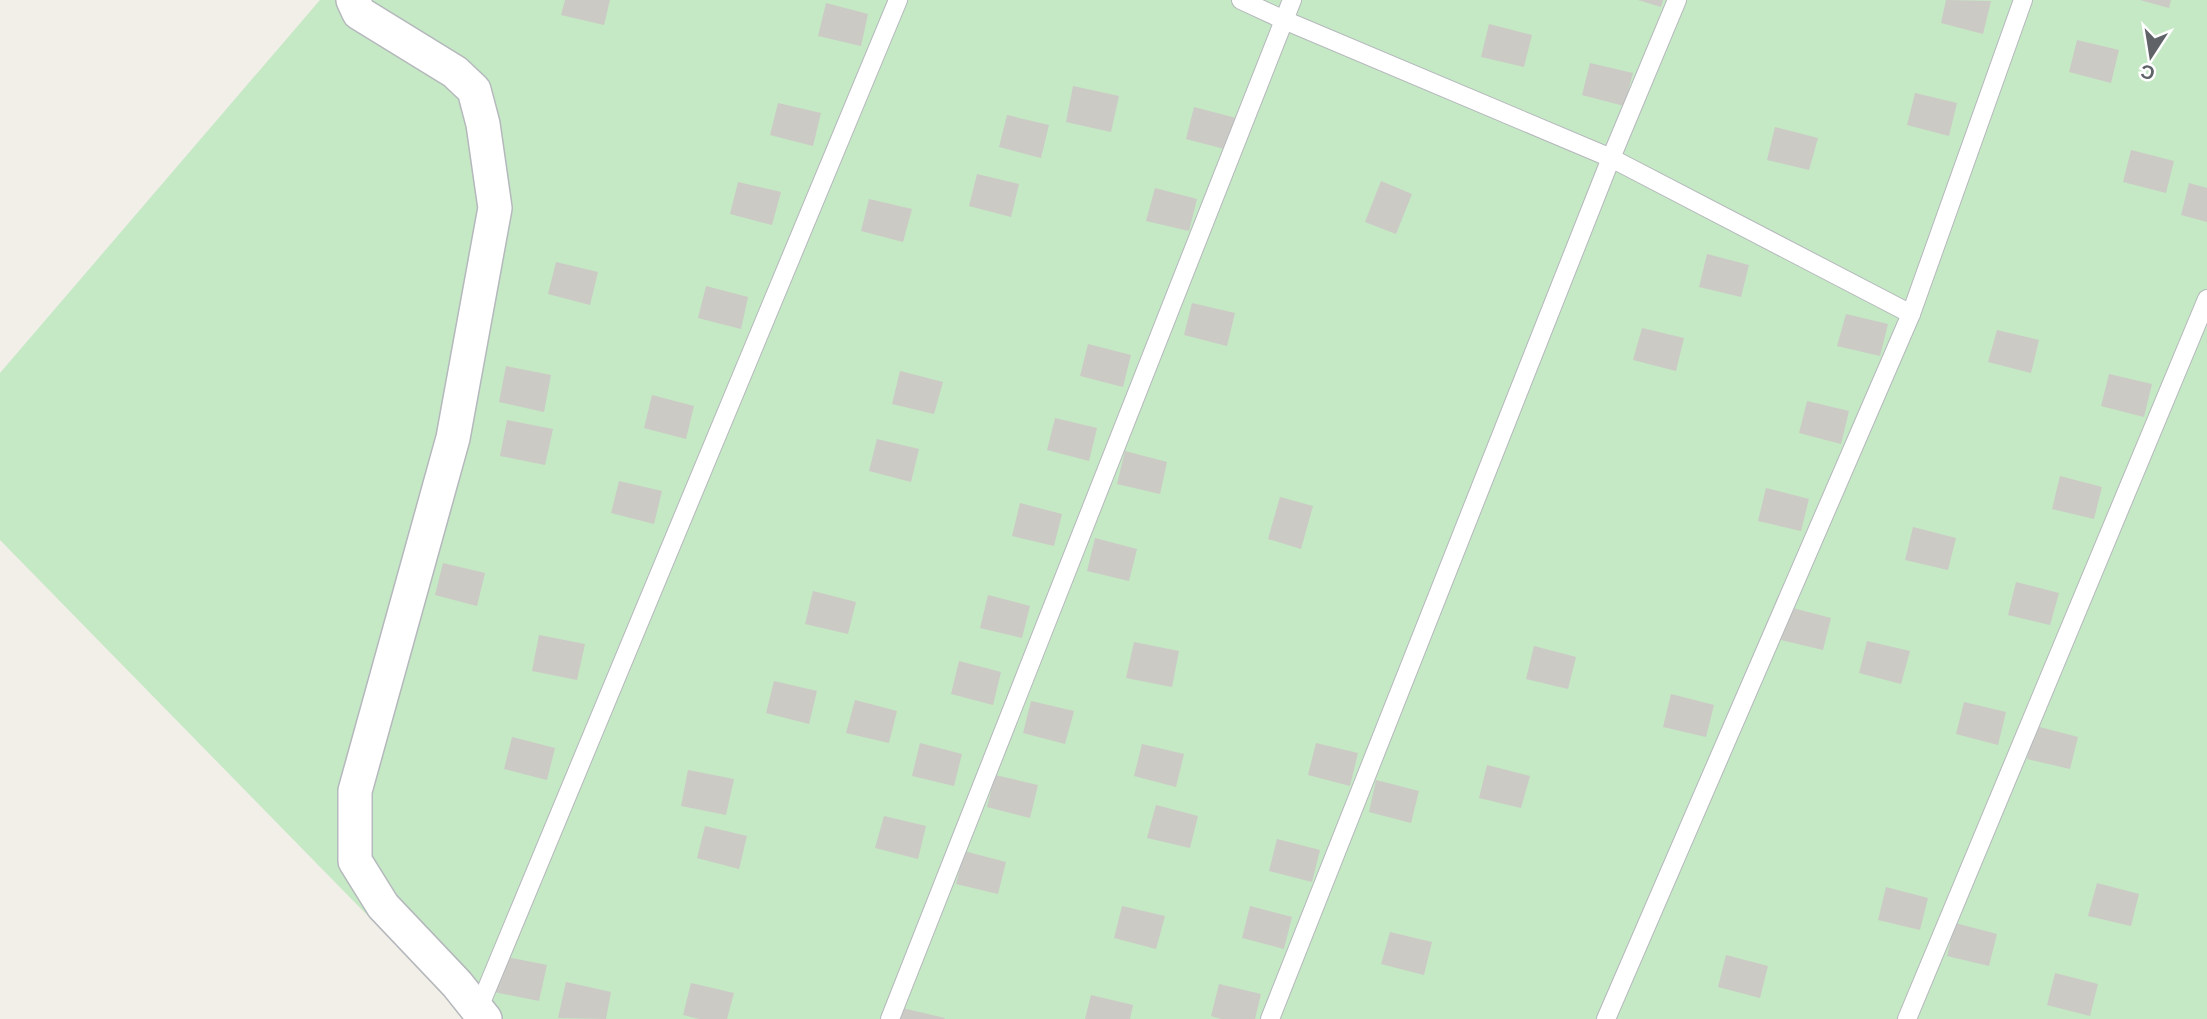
<svg xmlns="http://www.w3.org/2000/svg" width="2207" height="1019" font-family="'Work Sans',sans-serif">
	<rect width="100%" height="100%" fill="#f1efe8"/>
	<polygon fill="#c5e8c5" points="320,0 2207,0 2207,1019 469,1019 0,540 0,373"/>
	<g fill="#cccac5">
		<polygon points="565,0 610,0 604,25 561,15"/>
		<polygon points="1638,0 1663,0 1661,7"/>
		<polygon points="1946,0 1991,1 1983,34 1941,23"/>
		<polygon points="2140,0 2171,0 2169,8"/>
		<polygon points="826,3 868,14 861,46 818,36"/>
		<polygon points="1489,24 1532,35 1524,67 1481,57"/>
		<polygon points="2077,40 2119,50 2111,83 2069,72"/>
		<polygon points="1590,63 1633,73 1624,106 1582,95"/>
		<polygon points="1073,86 1119,96 1111,132 1066,122"/>
		<polygon points="1915,93 1957,103 1949,136 1907,125"/>
		<polygon points="778,103 821,113 813,146 770,135"/>
		<polygon points="1194,107 1236,118 1228,150 1186,139"/>
		<polygon points="1007,115 1049,125 1041,158 999,147"/>
		<polygon points="1775,127 1818,138 1809,170 1767,160"/>
		<polygon points="2131,150 2174,161 2166,193 2123,182"/>
		<polygon points="977,174 1019,184 1011,217 969,206"/>
		<polygon points="1381,181 1412,194 1396,234 1365,222"/>
		<polygon points="738,182 781,192 772,225 730,214"/>
		<polygon points="2189,183 2207,188 2207,222 2181,215"/>
		<polygon points="1155,188 1197,199 1189,231 1146,221"/>
		<polygon points="869,199 912,209 903,242 861,231"/>
		<polygon points="1707,254 1749,265 1741,297 1699,287"/>
		<polygon points="556,262 598,272 590,305 548,294"/>
		<polygon points="706,286 748,297 741,329 698,318"/>
		<polygon points="1192,303 1235,313 1227,346 1184,335"/>
		<polygon points="1846,314 1888,324 1880,356 1837,346"/>
		<polygon points="1642,328 1684,338 1676,371 1633,360"/>
		<polygon points="1997,330 2039,340 2031,373 1988,362"/>
		<polygon points="1088,344 1131,355 1123,387 1080,376"/>
		<polygon points="506,366 551,375 544,412 499,402"/>
		<polygon points="900,371 943,382 934,414 892,404"/>
		<polygon points="2109,374 2152,384 2144,417 2101,406"/>
		<polygon points="652,395 694,406 686,439 644,428"/>
		<polygon points="1807,401 1849,411 1841,444 1799,433"/>
		<polygon points="1055,418 1097,428 1089,461 1047,450"/>
		<polygon points="507,420 553,429 545,465 500,456"/>
		<polygon points="877,439 919,449 911,482 869,471"/>
		<polygon points="1125,451 1167,462 1160,494 1117,484"/>
		<polygon points="2060,476 2102,487 2094,519 2052,509"/>
		<polygon points="619,481 662,491 654,524 611,513"/>
		<polygon points="1766,488 1809,499 1801,531 1758,521"/>
		<polygon points="1280,497 1313,506 1301,549 1268,539"/>
		<polygon points="1020,503 1062,514 1054,546 1012,536"/>
		<polygon points="1913,527 1956,538 1948,570 1905,560"/>
		<polygon points="1095,538 1137,549 1129,581 1087,571"/>
		<polygon points="443,563 485,573 477,606 435,595"/>
		<polygon points="2016,582 2059,593 2050,625 2008,615"/>
		<polygon points="813,591 856,602 848,634 805,624"/>
		<polygon points="988,595 1030,606 1022,638 980,628"/>
		<polygon points="1789,607 1831,618 1823,650 1781,640"/>
		<polygon points="539,635 585,644 577,680 532,671"/>
		<polygon points="1867,641 1910,651 1901,684 1859,673"/>
		<polygon points="1134,642 1179,651 1172,687 1126,678"/>
		<polygon points="1534,646 1576,657 1568,689 1526,679"/>
		<polygon points="959,661 1001,672 993,705 951,694"/>
		<polygon points="774,681 817,691 809,724 766,713"/>
		<polygon points="1671,694 1714,705 1706,737 1663,727"/>
		<polygon points="855,700 897,711 889,743 846,733"/>
		<polygon points="1031,701 1074,711 1065,744 1023,733"/>
		<polygon points="1964,702 2006,712 1998,745 1956,734"/>
		<polygon points="2036,726 2078,737 2070,769 2027,759"/>
		<polygon points="512,737 555,748 547,780 504,769"/>
		<polygon points="920,743 962,754 954,786 912,776"/>
		<polygon points="1316,743 1358,753 1350,786 1308,775"/>
		<polygon points="1142,744 1184,754 1176,787 1134,776"/>
		<polygon points="1487,765 1530,776 1521,808 1479,798"/>
		<polygon points="688,770 734,779 726,815 681,806"/>
		<polygon points="995,775 1038,785 1030,818 987,807"/>
		<polygon points="1376,780 1419,791 1411,823 1369,812"/>
		<polygon points="1156,805 1198,816 1190,848 1147,838"/>
		<polygon points="884,816 926,826 918,859 875,848"/>
		<polygon points="705,826 747,836 739,869 697,858"/>
		<polygon points="1277,839 1320,850 1312,882 1269,871"/>
		<polygon points="964,851 1006,862 998,894 956,884"/>
		<polygon points="2097,883 2139,894 2131,926 2088,916"/>
		<polygon points="1886,887 1928,898 1920,930 1878,920"/>
		<polygon points="1122,906 1165,916 1156,949 1114,938"/>
		<polygon points="1250,906 1292,917 1284,949 1242,938"/>
		<polygon points="1955,923 1997,934 1989,966 1947,956"/>
		<polygon points="1390,932 1432,942 1424,975 1381,964"/>
		<polygon points="1726,955 1768,966 1760,998 1718,987"/>
		<polygon points="501,956 547,965 539,1001 494,992"/>
		<polygon points="2055,973 2098,984 2090,1016 2047,1005"/>
		<polygon points="566,982 611,992 606,1019 558,1018"/>
		<polygon points="691,983 734,993 727,1019 699,1019 683,1015"/>
		<polygon points="1219,984 1261,994 1255,1019 1221,1019 1211,1016"/>
		<polygon points="1091,995 1133,1005 1130,1019 1085,1019"/>
		<polygon points="898,1007 945,1018 944,1019 895,1019"/>
	</g>
	<g fill="none" stroke-linecap="round" stroke-linejoin="round">
		<g stroke="#b5b8bc" stroke-width="20">
			<g id="service">
				<polyline points="1241,0 1284,20 1611,158 1911,314"/>
				<polyline points="478,1010 898,0"/>
				<polyline points="890,1019 1292,0"/>
				<polyline points="1270,1019 1611,158 1677,0"/>
				<polyline points="1606,1019 1911,314 2023,0"/>
				<polyline points="1907,1019 2207,299"/>
			</g>
		</g>
		<g stroke="#b5b8bc" stroke-width="36">
			<polyline id="minor" points="353,0 359,13 455,72 474,90 483,124 495,208 453,438 355,791 355,861 383,906 457,984 485,1019"/>
		</g>
		<use href="#service" stroke="#fff" stroke-width="18"/>
		<use href="#minor" stroke="#fff" stroke-width="33"/>
	</g>
	<g transform="translate(2151 56) rotate(192)" stroke="#ffffff" stroke-width="5" paint-order="stroke">
	<path d="M0-5L12 26L0 18L-12 26Z" fill="#5f6368"/>
	<text y="-10" font-size="19" font-weight="bold" text-anchor="middle" fill="#5f6368">С</text>
	</g>
</svg>
